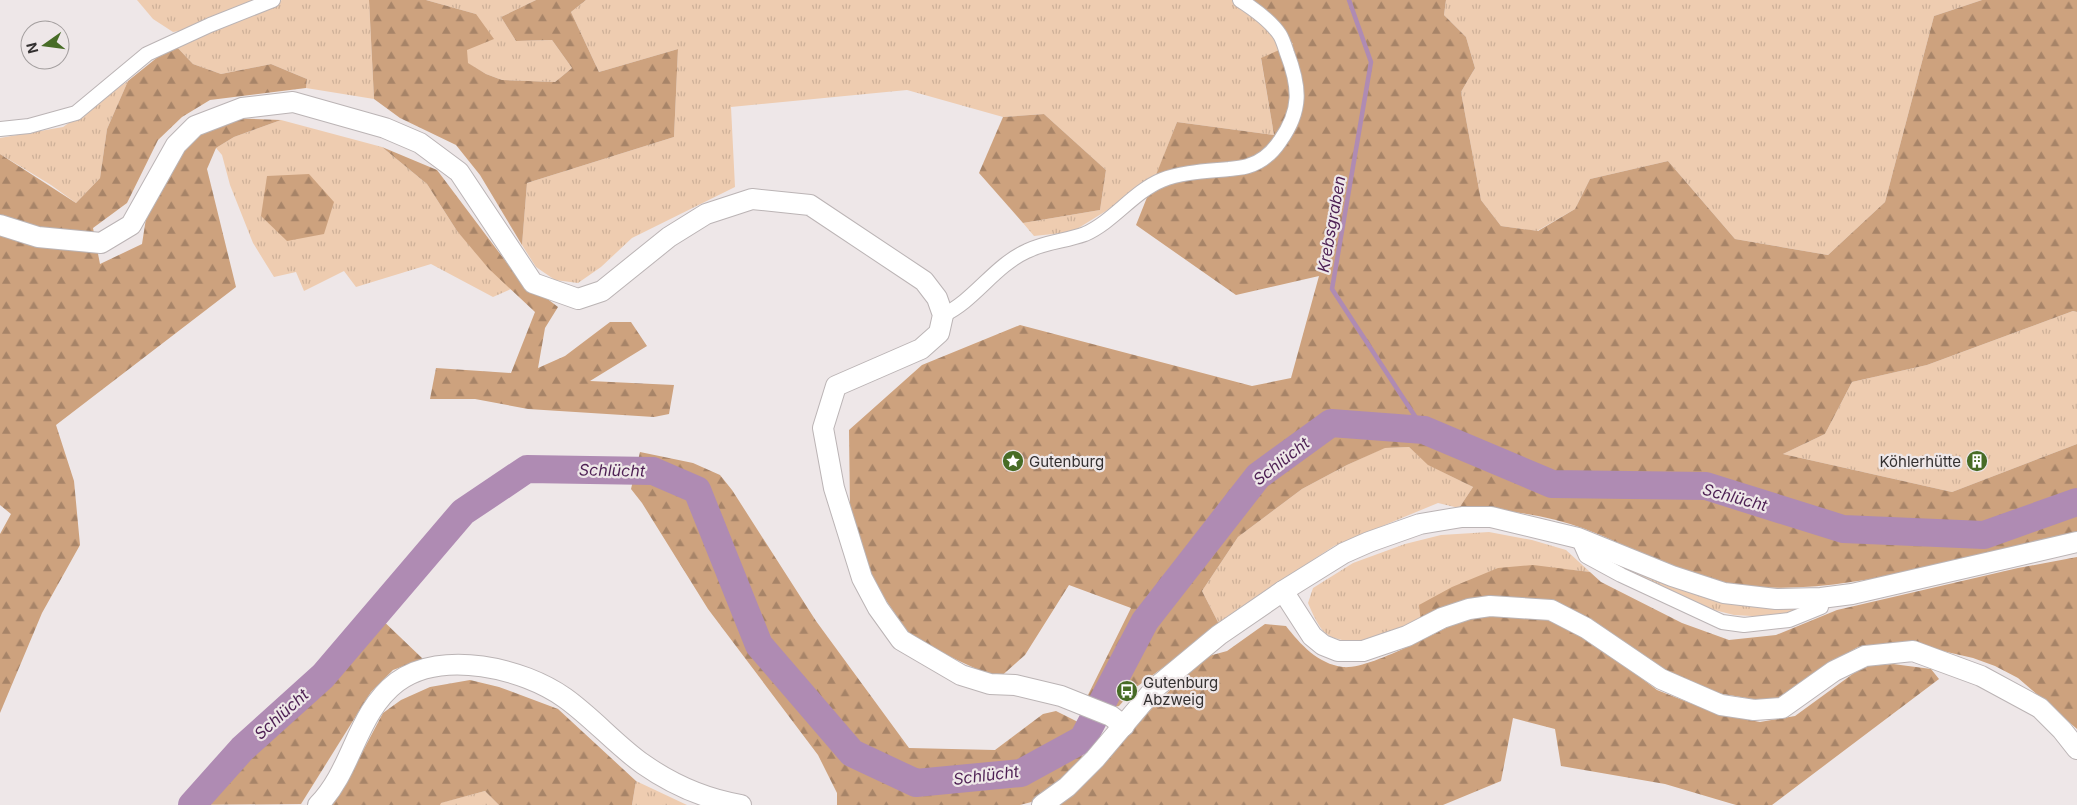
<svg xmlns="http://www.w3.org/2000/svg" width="2077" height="805" font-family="Inter,sans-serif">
	<defs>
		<pattern id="grass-tufts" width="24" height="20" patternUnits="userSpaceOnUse" patternTransform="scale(1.25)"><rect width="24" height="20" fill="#eeccb0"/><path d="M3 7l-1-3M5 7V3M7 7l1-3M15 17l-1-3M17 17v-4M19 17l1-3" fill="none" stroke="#cdb098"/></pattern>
		<pattern id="forest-firs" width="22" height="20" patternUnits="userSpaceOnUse" patternTransform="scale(1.25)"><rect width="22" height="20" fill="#cda27e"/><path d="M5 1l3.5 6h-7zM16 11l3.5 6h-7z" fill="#a78468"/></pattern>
	</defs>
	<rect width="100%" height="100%" fill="#eee7e8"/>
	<g fill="url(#grass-tufts)">
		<polygon points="137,0 259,0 185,30 173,32 153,19"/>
		<polygon points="282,0 369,0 374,99 306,88 307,79 271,64 221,74 193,64 174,44"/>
		<polygon points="426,0 536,0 501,17 516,41 552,40 572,68 555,82 502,80 486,74 467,63 467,50 476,14"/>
		<polygon points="586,0 1246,0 1293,44 1261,59 1274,135 1177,122 1157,173 1127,198 1072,232 1034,236 1023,223 1100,210 1106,170 1044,114 1003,117 907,90 731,107 735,187 632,238 601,267 578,283 555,280 536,267 522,245 527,183 674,137 678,49 599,72 571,12"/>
		<polygon points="1446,0 1982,0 1934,16 1885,202 1828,255 1735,239 1668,161 1590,179 1575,209 1537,231 1501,226 1481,200 1461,92 1475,68 1466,37 1444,15"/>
		<polygon points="128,81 107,129 100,178 76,203 51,185 0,154 0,138 63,127"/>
		<polygon points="281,120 382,147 427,184 457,231 511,289 493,297 431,264 356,287 344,271 304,291 296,272 274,277 253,243 230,185 222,155 216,148 234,137"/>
		<polygon points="2073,311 2077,312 2077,444 1952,492 1783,454 1825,434 1852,382 1927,365"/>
		<polygon points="1409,447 1429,465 1473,487 1459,508 1438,503 1334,546 1261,594 1220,626 1202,591 1238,537 1302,489 1347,465 1384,448"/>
		<path d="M1489,532L1532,540L1566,550L1590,572L1564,569L1365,642C1327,640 1323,638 1308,603L1313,588L1353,563L1405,544L1441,535Z"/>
		<polygon points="1603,556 1810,605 1792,614 1770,617 1734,615 1706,608 1605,562"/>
		<polygon points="636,781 687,805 632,805"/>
		<polygon points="485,791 499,805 440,805 440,803"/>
	</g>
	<g fill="url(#forest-firs)">
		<polygon points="369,0 426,0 476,14 494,39 467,50 468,63 486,74 502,80 555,82 572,68 552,40 516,41 501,17 536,0 586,0 571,12 599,72 678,49 674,137 527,183 522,245 480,175 456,145 400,118 374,99"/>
		<path d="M1252,0H1446L1444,15L1466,37L1475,68L1461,92L1481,200L1501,226L1538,231L1575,209L1590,179L1668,161L1735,239L1828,255L1885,202L1934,16L1982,0H2077V312L2073,311L1927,365L1852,382L1825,434L1783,454L1952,492L2077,444V541C2025,551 1973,560 1921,570C1855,582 1793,595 1726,583C1676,573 1632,547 1585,529C1545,514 1501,509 1459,508L1473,487L1428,465L1409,447L1385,448L1347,465L1302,489L1238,537L1202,591L1220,626L1135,688L1119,706L1106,709L1086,699L1131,608L1069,585L1025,655L998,679L912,639L869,575L850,509L849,430L922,365L1020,325L1252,386L1291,378L1319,276L1236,295L1136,225L1177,122L1274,135L1261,58L1293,44Z"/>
		<polygon points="174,44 193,64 221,74 271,64 307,79 306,88 210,100 182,117 158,140 127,203 93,228 100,264 142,244 147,212 185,140 229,118 281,120 234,137 216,148 207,169 236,287 56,425 74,481 80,545 42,613 0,713 0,534 11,514 0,505 0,154 76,203 100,178 107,129 128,81"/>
		<polygon points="1044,114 1106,170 1100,210 1023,223 979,173 1003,117"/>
		<polygon points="382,147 437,170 516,275 558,307 545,328 538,368 565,356 610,322 631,322 647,346 590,381 674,385 669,414 654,417 528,409 475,399 430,399 436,368 511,373 535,312 489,269 457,231 427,184"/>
		<polygon points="309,174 334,202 324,234 287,241 261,216 267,176"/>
		<path d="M640,452L693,463L720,475L732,490L816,621L909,748L995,750L1043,714L1056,711L1084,725L1092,737C1087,756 1056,790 1039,799C1033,802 1026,803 1020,805H837V793L818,755L708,609L642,503L631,489Z"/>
		<polygon points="2077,557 2077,729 2018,678 1995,666 1973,658 1921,646 1890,643 1858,647 1826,666 1801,685 1770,702 1717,693 1667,673 1550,603 1421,623 1419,605 1452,587 1498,568 1533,565 1590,572 1601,582 1682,623 1729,640 1776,635 1837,610 2018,568"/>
		<polygon points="376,614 423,659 393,670 371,692 301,804 179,805 254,726"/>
		<path d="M1473,615H1527L1550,621L1585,635L1657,690L1718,714L1760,722L1795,716L1854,673L1868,666L1893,664L1931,669L1939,679L1772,805H1736L1665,784L1561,766L1555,729L1513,718L1501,781L1443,805H1058L1170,690L1205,657L1227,651L1265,624L1286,626C1300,644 1318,664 1343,667C1371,670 1445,627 1473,615Z"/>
		<polygon points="470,680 499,687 558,709 636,781 632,805 499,805 485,791 441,803 440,805 330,805 346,783 383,713 401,700 430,687"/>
	</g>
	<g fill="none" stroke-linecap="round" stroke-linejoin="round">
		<polyline stroke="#af8bb3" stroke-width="4.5" points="1349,0 1371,62 1332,289 1424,430"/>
		<polyline stroke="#af8bb3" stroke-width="28" points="192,805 242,749 323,676 463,512 527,469 653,471 697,490 759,645 852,753 916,783 1021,773 1083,739 1145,621 1258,476 1331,423 1424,430 1552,484 1706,486 1843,529 1984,535 2077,502"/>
		<g stroke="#bbb4b5" stroke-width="16">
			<g id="street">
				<polyline points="0,129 29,126 76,113 147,54 210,25 273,0"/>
				<path d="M943,315C974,301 994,266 1027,251C1045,242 1066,241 1085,234C1114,221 1133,192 1162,180C1181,172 1209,171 1229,169C1235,168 1242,168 1248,166C1261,162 1272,153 1280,141C1302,110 1300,87 1287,53C1285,47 1283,40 1280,35C1271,21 1254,9 1240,0"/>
				<polyline points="1578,538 1586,556 1621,575 1722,622 1744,625 1789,620 1821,607 1821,598"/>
			</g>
		</g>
		<g stroke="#bbb4b5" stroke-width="22">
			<g id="secondary">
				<polyline points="0,225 38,237 101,243 131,225 176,145 195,126 242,108 293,102 385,128 420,143 459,172 533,283 578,299 602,291 669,237 706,214 752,199 810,205 924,281 937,298 943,315 939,333 921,349 836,386 823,428 834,488 862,578 878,608 901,640 961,675 990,684 1015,685 1061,696 1111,716 1124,726"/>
				<polyline points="1283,591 1312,636 1323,645 1338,651 1363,651 1407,636 1442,618 1469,609 1490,606 1551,610 1586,628 1661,679 1721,705 1754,710 1782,708 1834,671 1865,656 1913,651 1981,676 2040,708 2062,730 2077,749"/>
				<path d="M318,805C353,770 356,713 397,682C442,649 523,668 565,698C593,718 616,745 643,764C673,785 705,799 741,805"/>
				<polyline points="1042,805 1067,787 1095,759 1155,688 1219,635 1283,591 1344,553 1369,542 1420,524 1462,517 1491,517 1578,538 1672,576 1724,593 1776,599 1821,598 1852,594 2077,542"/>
			</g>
		</g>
		<use href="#street" stroke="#fff" stroke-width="14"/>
		<use href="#secondary" stroke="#fff" stroke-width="20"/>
	</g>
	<defs>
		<g id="sight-disc" transform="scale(1.125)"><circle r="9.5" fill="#476c26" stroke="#eee7e8"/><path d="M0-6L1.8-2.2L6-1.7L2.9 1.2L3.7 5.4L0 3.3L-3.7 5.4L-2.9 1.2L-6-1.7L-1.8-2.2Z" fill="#fff"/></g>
		<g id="building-disc" transform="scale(1.125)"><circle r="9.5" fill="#476c26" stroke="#eee7e8"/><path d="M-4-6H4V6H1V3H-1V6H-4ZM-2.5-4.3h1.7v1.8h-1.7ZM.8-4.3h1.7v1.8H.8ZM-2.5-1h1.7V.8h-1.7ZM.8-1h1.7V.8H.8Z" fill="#fff"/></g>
		<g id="bus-disc" transform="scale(1.125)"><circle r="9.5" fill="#476c26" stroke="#eee7e8"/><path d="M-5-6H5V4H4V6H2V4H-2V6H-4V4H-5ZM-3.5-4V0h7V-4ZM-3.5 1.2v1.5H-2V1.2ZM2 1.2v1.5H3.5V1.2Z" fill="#fff"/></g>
	</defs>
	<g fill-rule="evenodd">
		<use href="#sight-disc" x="1013" y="461"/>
		<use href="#building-disc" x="1977" y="461"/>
		<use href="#bus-disc" x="1127" y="691"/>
	</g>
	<g text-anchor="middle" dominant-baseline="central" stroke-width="4.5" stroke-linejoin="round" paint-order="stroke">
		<g font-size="15" fill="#333030" stroke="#eee7e8" text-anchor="start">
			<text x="1029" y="461">Gutenburg</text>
			<text x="1961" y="461" text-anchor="end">Köhlerhütte</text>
			<text x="1143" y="682">Gutenburg<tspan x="1143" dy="17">Abzweig</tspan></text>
		</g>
		<g font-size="16" font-style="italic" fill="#4d1f53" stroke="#eee7e8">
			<text transform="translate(1331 224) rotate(-80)">Krebsgraben</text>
			<text transform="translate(1281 461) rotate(-38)">Schlücht</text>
			<text transform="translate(612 470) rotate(1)">Schlücht</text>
			<text transform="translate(1735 497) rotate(15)">Schlücht</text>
			<text transform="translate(281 714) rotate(-42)">Schlücht</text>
			<text transform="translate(986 775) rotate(-7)">Schlücht</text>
		</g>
	</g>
	<g transform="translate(45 45) rotate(256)"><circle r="24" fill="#eee7e8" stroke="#a39e9e"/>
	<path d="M0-4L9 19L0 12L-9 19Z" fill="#476c26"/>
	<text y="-8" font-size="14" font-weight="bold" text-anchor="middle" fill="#333030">N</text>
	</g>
</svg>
